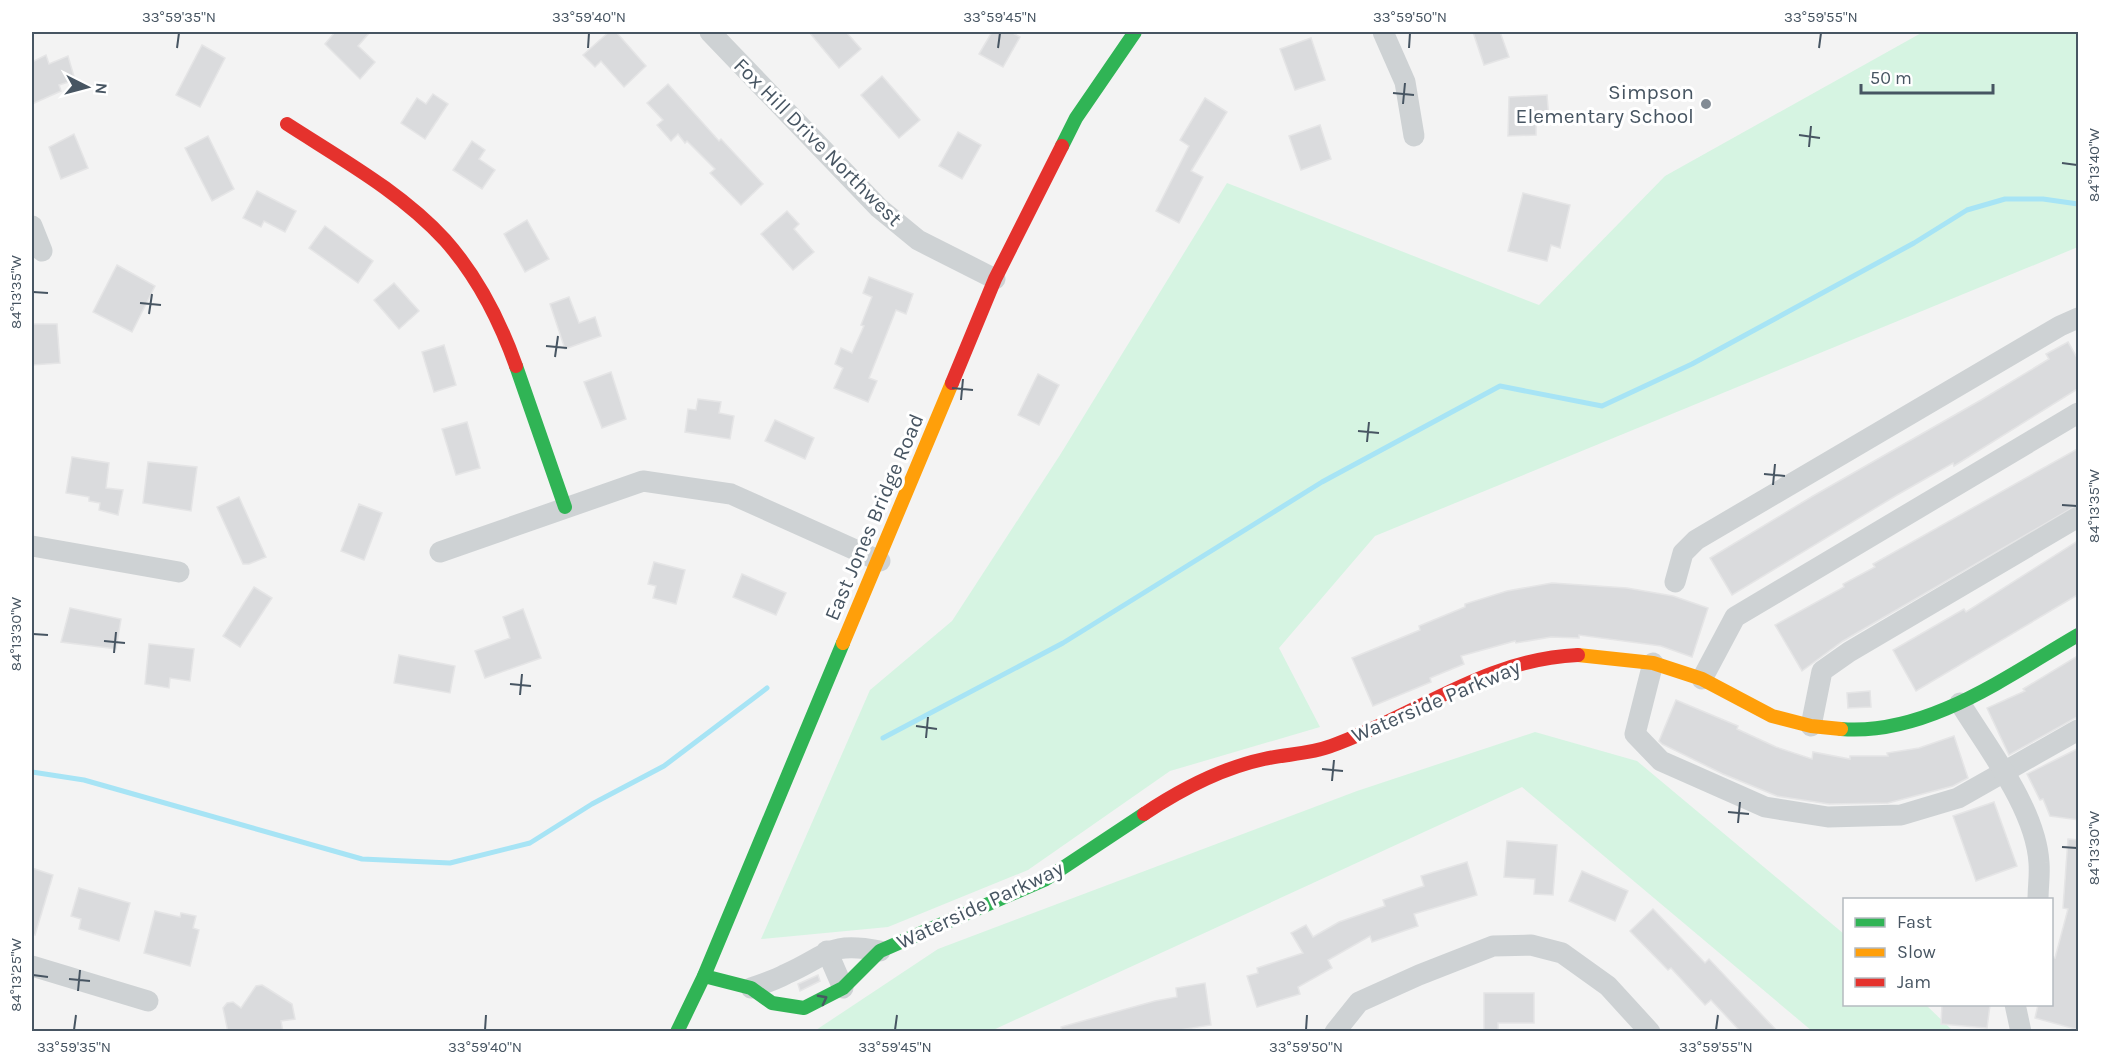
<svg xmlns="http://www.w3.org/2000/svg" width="2110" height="1063" font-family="Karla,sans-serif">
	<rect width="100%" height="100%" fill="#f3f3f3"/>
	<g fill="#d6f4e2">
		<polygon points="1923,32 2078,32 2078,247 1375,536 1279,648 1320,727 1170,771 1028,870 888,927 761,939 870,690 952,621 1060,455 1227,183 1539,305 1665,176"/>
		<polygon points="1535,732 1637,761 1844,934 1844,1004 1926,1005 1953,1031 1812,1031 1522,787 991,1031 813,1032 938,949 1357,791"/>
	</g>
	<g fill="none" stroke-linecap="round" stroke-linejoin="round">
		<g stroke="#a7e4f5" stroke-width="5">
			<polyline points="883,738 1063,643 1322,482 1500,386 1602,406 1692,364 1914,243 1967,210 2005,199 2043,199 2078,204"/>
			<polyline points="32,772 84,780 362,859 450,863 530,843 592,804 664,766 767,688"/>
		</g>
	</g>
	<g fill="#dadbdd" stroke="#e5e5e6" stroke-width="1.5">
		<polygon points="335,32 370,32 358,46 375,62 360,79 325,44"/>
		<polygon points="609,32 616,32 646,66 624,87 601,61 595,67 583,55"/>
		<polygon points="809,32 846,32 861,49 839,68"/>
		<polygon points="992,32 1011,32 1020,37 1003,67 979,54"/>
		<polygon points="1473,32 1500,32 1509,57 1484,65"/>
		<polygon points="1311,38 1325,80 1295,90 1280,49"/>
		<polygon points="202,45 225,58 200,107 176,95"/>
		<polygon points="46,55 49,64 68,56 75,80 59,85 61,91 32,104 32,62"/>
		<polygon points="882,76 920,120 899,138 861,95"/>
		<polygon points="668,84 719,141 721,139 763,184 741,205 710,173 715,169 687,141 685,143 678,134 671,141 657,125 663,120 647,103"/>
		<polygon points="433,94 448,104 425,139 401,123 417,98 426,104"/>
		<polygon points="1547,95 1549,120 1536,120 1536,135 1508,136 1509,97"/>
		<polygon points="1205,98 1227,112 1191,171 1203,177 1179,223 1156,211 1189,146 1180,140"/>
		<polygon points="1320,125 1331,159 1301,170 1289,136"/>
		<polygon points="958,132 981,145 962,179 939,166"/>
		<polygon points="74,134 88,168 61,179 49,147"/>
		<polygon points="208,136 234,189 212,201 185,148"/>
		<polygon points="472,141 485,150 479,159 495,170 482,189 453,170"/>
		<polygon points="257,191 296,211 285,232 264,221 261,227 243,218"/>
		<polygon points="1523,193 1570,205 1560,248 1551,245 1547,261 1508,251"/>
		<polygon points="787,211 799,224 794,229 814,252 793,270 761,234"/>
		<polygon points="527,220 549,259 525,272 504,234"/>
		<polygon points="325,226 373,261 358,283 309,248"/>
		<polygon points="117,265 155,286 132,332 93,312"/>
		<polygon points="869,277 913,294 906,314 896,310 869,378 877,381 868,402 834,388 843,368 835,364 841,348 852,353 864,326 861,325 872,297 863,293"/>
		<polygon points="394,283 419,311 399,329 374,300"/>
		<polygon points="569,297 579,323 595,317 601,336 565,349 550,304"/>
		<polygon points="32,324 57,324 60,363 32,365"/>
		<polygon points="2068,342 2079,361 2079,388 1954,466 1953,463 1897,495 1732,595 1710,558 1813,496 1981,400 2049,359 2046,354"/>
		<polygon points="444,345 456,385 434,392 422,352"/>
		<polygon points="611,372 626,419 602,428 584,382"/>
		<polygon points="1038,374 1059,385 1039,425 1018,415"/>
		<polygon points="698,399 721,402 719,413 734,416 730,439 685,432 688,409 696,410"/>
		<polygon points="775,420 814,438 805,459 765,441"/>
		<polygon points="467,422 480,468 456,475 442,429"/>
		<polygon points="2079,448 2079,504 1843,641 1802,671 1775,625 1844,587 1843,584 1875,567 1873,564"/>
		<polygon points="72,457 109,463 106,488 123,490 118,515 99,510 100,503 89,501 89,497 66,493"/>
		<polygon points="148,462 197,467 191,511 143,503"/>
		<polygon points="239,497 266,557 249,564 243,564 217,507"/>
		<polygon points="359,504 382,513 364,560 341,551"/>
		<polygon points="2079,540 2079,594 1916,691 1893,650 1964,609 1966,612"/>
		<polygon points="654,562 685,570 676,604 653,598 656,586 648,584"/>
		<polygon points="742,574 786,593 776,615 733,597"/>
		<polygon points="1552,583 1627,588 1673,596 1708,608 1692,657 1661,646 1579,635 1579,638 1551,637 1516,643 1515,641 1461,656 1464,664 1430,678 1431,682 1373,706 1352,658 1420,630 1419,626 1465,607 1465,604 1507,591"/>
		<polygon points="254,587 272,598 240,647 223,636"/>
		<polygon points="70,608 121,619 116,649 61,642"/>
		<polygon points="523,609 541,658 485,678 475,651 510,638 503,617"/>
		<polygon points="149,644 194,649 190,681 170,678 169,688 145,684"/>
		<polygon points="399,655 455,666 450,693 394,683"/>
		<polygon points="2079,655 2079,716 2009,755 1987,708 2025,691 2023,689"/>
		<polygon points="1870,691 1871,707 1848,708 1847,693"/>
		<polygon points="1676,700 1738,726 1737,729 1776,747 1812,759 1813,752 1850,759 1850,756 1888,756 1887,753 1919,748 1954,736 1968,778 1953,786 1888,803 1829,804 1777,796 1723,774 1662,744 1659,741"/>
		<polygon points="2079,748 2079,820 2050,816 2043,799 2040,800 2027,774"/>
		<polygon points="1994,802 2017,866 1976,881 1953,816"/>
		<polygon points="2068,839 2079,840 2079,1030 2035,1018 2038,1005 2052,1005 2052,956 2055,958 2068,909 2063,908"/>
		<polygon points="1507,841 1557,845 1553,895 1534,894 1535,879 1504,877"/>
		<polygon points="1467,862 1477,895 1414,914 1418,926 1372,942 1370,936 1328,960 1332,968 1298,987 1300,994 1257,1007 1247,976 1258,973 1257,968 1303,953 1291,933 1306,925 1313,937 1339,922 1385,906 1383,900 1424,886 1421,876"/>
		<polygon points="32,868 53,875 35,935 32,934"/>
		<polygon points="1582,871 1628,891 1615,921 1569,901"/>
		<polygon points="79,888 130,903 119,941 79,929 81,919 71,916"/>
		<polygon points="1653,909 1705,963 1709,959 1778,1032 1741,1032 1711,1000 1705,1005 1671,968 1668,970 1630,931"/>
		<polygon points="155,911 180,917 181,913 196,916 193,928 199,930 190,966 144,953"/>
		<polygon points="818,975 820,981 800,991 798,984"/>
		<polygon points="1205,983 1211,1025 1167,1032 1062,1032 1061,1027 1155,1001 1177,997 1176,988"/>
		<polygon points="262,985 292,1004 295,1019 281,1021 283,1032 228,1032 223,1008 227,1003 233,1002 241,1008 256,986"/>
		<polygon points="1484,993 1534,993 1534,1023 1498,1023 1498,1032 1484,1032"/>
		<polygon points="1942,1005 1990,1005 1987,1028 1941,1024"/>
	</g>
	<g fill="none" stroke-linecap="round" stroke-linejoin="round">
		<g stroke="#ced2d4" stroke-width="21">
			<polyline points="710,32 879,208 918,240 995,279"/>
			<polyline points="1383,32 1405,82 1414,136"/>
			<polyline points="32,226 42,251"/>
			<polyline points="32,546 179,572"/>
			<polyline points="440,552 643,481 731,494 880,561"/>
			<polyline points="1675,582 1683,553 1696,540 2060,326 2078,318"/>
			<polyline points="1653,663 1635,734 1661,761 1765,807 1828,817 1901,815 1958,798 2078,730"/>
			<polyline points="1702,679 1735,617 2078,413"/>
			<path d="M1960,703C1987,747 2036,809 2039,863C2040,875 2038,887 2038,900"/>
			<polyline points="1811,726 1822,671 1849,652 2078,517"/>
			<polyline points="827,951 843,988"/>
			<polyline points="32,966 148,1001"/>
			<path d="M751,988C763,984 775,980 786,974C829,955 828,941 880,951"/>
			<polyline points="2015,1004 2021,1032"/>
			<polyline points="1335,1032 1359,1002 1419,975 1493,946 1531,945 1562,953 1608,986 1650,1032"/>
		</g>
		<g stroke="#30b455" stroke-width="14">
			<polyline points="1062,146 1076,118 1135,32"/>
			<polyline points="516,366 565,507"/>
			<path d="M1841,729C1927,736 2007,676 2078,635"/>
			<polyline points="704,976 751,988 772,1003 804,1008 843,988 880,951 1046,879 1144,814"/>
			<polyline points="677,1032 704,976 843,643"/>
		</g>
		<g stroke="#ff9f0a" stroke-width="14">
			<polyline points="843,643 952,383"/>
			<polyline points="1578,655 1653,663 1702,679 1772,716 1811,726 1841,729"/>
		</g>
		<g stroke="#e5322d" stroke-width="14">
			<path d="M287,124C341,159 401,192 445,240C477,276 500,321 516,366"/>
			<polyline points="952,383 995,279 1062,146"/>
			<path d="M1144,814C1180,790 1222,768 1264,759C1286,754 1310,754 1331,746C1416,716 1484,659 1578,655"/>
		</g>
	</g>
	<defs><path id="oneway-chevron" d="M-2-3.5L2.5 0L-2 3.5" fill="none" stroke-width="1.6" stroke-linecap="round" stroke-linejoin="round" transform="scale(1.5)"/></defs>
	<use stroke="#465a61" href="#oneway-chevron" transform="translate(823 999) rotate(-28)"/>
	<path fill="none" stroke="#475562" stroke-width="2" d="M177,48L179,33M588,48L589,33M998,48L1000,33M1409,48L1410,33M1819,48L1821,33M1393,93L1414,95M1403,104L1405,83M1799,135L1820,138M1809,147L1811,126M2062,163L2077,165M33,292L48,293M140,303L161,305M149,314L152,294M546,346L567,348M555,357L558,336M952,388L973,390M961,400L963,379M1358,431L1379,433M1367,442L1369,422M1764,474L1785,476M1773,485L1775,464M2062,505L2077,506M33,634L48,635M104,641L125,643M114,653L116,632M510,684L531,686M520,695L522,674M916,726L937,729M926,738L928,717M1322,769L1343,771M1332,781L1334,760M1728,812L1749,814M1738,823L1740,802M2062,847L2077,848M33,975L48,977M69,979L90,981M78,991L80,970M74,1030L76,1015M485,1030L486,1015M895,1030L897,1015M1306,1030L1307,1015M1716,1030L1718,1015"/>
	<circle fill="#838c95" stroke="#fff" stroke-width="2" cx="1706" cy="104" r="6"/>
	<g text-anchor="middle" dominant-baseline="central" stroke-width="6" stroke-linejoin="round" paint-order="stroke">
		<g font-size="21" fill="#475562" stroke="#fff" text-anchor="end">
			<text x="1694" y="92">Simpson<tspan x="1694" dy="24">Elementary School</tspan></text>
		</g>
		<g font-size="21" fill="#475562" stroke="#fff">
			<text transform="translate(818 142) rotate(45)">Fox Hill Drive Northwest</text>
			<text transform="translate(874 517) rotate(-67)">East Jones Bridge Road</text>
			<text transform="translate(1436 701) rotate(-23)">Waterside Parkway</text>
			<text transform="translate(980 905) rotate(-25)">Waterside Parkway</text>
		</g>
	</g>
	<rect width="2110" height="1063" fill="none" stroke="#ffffff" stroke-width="66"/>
	<rect x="1843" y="898" width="210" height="108" fill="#ffffff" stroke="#b5bbc0" stroke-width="1.5"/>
	<rect x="1855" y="918" width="30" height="9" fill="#30b455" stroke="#b5bbc0" stroke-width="1.5"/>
	<text x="1897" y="928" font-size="18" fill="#475562">Fast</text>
	<rect x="1855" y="948" width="30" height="9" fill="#ff9f0a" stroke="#b5bbc0" stroke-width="1.5"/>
	<text x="1897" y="958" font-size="18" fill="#475562">Slow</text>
	<rect x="1855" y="978" width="30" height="9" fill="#e5322d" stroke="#b5bbc0" stroke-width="1.5"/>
	<text x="1897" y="988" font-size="18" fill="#475562">Jam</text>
	<g transform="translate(87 87) rotate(96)" stroke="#ffffff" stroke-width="4.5" paint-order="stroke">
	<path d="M0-4.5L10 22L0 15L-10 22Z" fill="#475562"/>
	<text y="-9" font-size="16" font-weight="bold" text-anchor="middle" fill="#475562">N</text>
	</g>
	<path d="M1861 84v9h132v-9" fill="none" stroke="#475562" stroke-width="3"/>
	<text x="1870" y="84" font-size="18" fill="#475562" stroke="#ffffff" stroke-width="4.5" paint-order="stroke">50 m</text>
	<rect x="33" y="33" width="2044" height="997" fill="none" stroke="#475562" stroke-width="2"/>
	<g font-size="15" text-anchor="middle" fill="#475562">
		<text x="179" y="22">33°59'35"N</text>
		<text x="589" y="22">33°59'40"N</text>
		<text x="1000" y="22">33°59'45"N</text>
		<text x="1410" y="22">33°59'50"N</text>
		<text x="1821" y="22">33°59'55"N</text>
		<text transform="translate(2094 165) rotate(-90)" y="5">84°13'40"W</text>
		<text transform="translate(16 292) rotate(-90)" y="5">84°13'35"W</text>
		<text transform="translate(2094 506) rotate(-90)" y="5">84°13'35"W</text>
		<text transform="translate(16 634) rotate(-90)" y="5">84°13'30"W</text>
		<text transform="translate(2094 848) rotate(-90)" y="5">84°13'30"W</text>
		<text transform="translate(16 975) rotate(-90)" y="5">84°13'25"W</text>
		<text x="74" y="1052">33°59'35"N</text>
		<text x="485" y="1052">33°59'40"N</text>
		<text x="895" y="1052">33°59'45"N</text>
		<text x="1306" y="1052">33°59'50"N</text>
		<text x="1716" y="1052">33°59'55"N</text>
	</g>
</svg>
